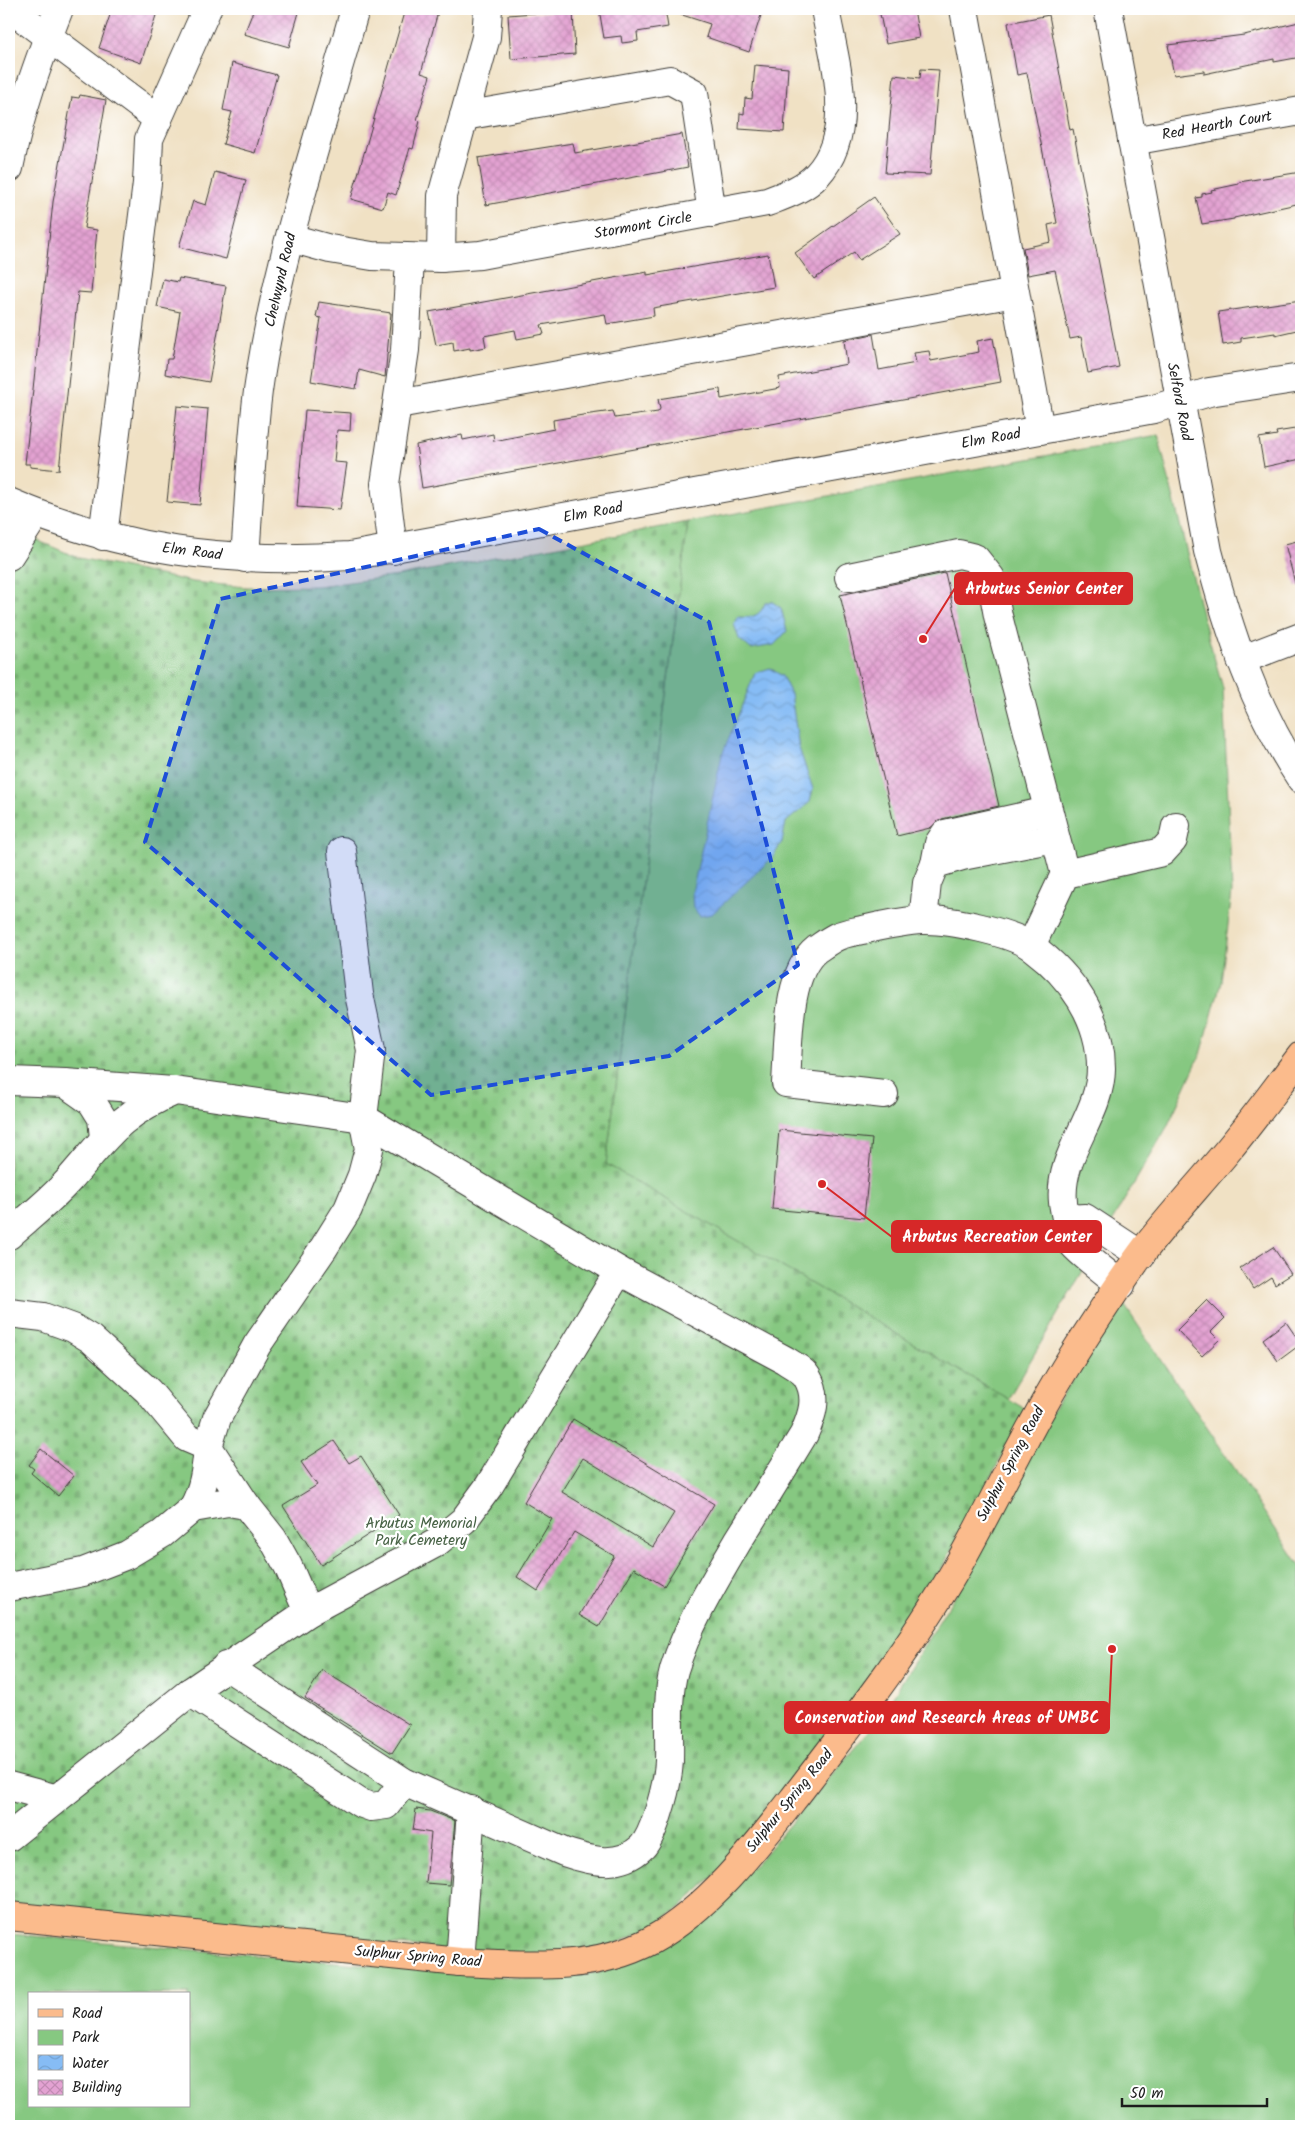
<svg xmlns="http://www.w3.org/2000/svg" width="1310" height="2135" font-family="Kalam,sans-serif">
	<defs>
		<pattern id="cemetery-stones" width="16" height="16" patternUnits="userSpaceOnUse" patternTransform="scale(1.25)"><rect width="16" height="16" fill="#86c881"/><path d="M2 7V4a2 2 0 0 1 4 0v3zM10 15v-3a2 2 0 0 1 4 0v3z" fill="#73ab6f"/></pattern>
		<pattern id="water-waves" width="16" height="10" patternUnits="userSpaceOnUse" patternTransform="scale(1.25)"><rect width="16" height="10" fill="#86bcf5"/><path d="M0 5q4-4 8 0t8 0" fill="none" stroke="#73a1d1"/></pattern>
		<pattern id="building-cross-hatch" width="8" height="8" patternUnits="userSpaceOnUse" patternTransform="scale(1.25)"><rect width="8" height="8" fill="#e3a2d2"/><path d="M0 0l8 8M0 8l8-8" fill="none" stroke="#c28bb4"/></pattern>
	</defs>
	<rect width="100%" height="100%" fill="#fff"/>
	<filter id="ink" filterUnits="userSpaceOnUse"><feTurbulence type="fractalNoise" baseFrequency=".02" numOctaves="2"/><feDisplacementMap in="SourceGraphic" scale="10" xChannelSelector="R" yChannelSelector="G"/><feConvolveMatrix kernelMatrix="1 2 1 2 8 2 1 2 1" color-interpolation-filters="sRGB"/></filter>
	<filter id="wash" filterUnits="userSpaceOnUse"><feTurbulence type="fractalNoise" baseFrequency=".0096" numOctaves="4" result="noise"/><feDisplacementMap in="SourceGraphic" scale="20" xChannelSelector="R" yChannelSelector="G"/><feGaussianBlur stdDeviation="1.12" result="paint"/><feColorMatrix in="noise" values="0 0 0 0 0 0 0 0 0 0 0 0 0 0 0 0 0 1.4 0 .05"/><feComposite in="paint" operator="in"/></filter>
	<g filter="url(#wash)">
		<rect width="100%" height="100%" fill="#f0e1c4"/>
		<g fill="#86c881" stroke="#51724e" fill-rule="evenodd">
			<polygon points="1158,435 1203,618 1223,688 1232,892 1221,982 1202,1051 1167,1127 1008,1399 606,1164 688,522"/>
			<path d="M1123,1303L1301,1567V2126H9V1934L543,1980L600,1972L756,1864L879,1719L965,1579L1043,1425ZM29,1994H189V2106H29Z"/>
		</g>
		<polygon fill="url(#cemetery-stones)" stroke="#51724e" points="688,522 606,1164 1027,1410 910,1627 754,1828 716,1874 681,1907 650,1928 617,1943 577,1952 531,1954 437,1949 9,1905 9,571 29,537 79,558 193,582 246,587 317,586 398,576"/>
		<g fill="url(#water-waves)" stroke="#516c88">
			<path d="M771,601L781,608L787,631L774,645L751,649L739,639L734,624L737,617C751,618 760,617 765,603Z"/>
			<polygon points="770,668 782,676 791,694 799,748 813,789 810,802 786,822 782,842 773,857 712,914 700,916 693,908 692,893 722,755 755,673"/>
		</g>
		<g id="blocks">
			<g fill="url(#building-cross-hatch)" fill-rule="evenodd">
				<polygon points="112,9 158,9 141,63 99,48"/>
				<polygon points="254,9 300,9 289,47 244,34"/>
				<polygon points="405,9 428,9 438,12 421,73 430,76 417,120 420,121 413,149 410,148 396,195 388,192 383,208 351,199"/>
				<polygon points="599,9 665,9 668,27 637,32 638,41 622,43 621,36 604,38"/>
				<polygon points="674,9 763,9 749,52 706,37 710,24 673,12"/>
				<polygon points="879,9 914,9 919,38 886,44"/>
				<polygon points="573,10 575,54 511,59 508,15"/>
				<polygon points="1049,15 1070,130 1073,129 1119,367 1088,373 1081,337 1070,339 1055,270 1028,275 1023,248 1051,242 1048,225 1057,223 1027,73 1017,75 1008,23"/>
				<polygon points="1299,22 1301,57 1274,62 1274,59 1204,74 1204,71 1174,75 1168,45 1244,35"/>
				<polygon points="232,63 277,75 255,153 223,144 232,112 223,110"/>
				<polygon points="755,65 788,68 784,132 739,129 740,113 744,114 745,98 752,99"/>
				<polygon points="921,69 939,70 930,175 885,173 894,75 920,78"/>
				<polygon points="80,95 106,100 84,228 97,230 91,293 78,292 59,470 30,467 30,464 25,464 53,202 72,97 79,98"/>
				<polygon points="682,134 688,167 486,205 478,158 573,143 575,153"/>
				<polygon points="215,172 246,180 226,259 179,247 193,201 206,205"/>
				<polygon points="1301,172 1301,203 1234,218 1234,219 1202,224 1196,198 1202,197 1202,194 1212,192 1211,190 1239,184 1239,182"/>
				<polygon points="874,197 900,234 859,260 854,252 814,279 795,253"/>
				<polygon points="768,254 774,287 653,308 654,316 607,324 605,314 541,325 544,334 517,339 515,330 484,336 486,347 470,350 470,348 454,351 453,342 436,345 429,312 647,272 647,275"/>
				<polygon points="179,278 226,286 209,382 165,374 167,359 172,359 180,312 157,307 163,279 178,282"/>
				<polygon points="1301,300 1301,329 1275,335 1275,333 1241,338 1241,342 1223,345 1218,312"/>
				<polygon points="319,302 391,313 385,377 359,370 356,389 311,381 321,318 316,317"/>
				<polygon points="873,334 879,370 916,363 914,353 929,351 931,361 979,352 977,341 993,338 1001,382 422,488 416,445 462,435 463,440 493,434 494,441 554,429 553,420 583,415 613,411 615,418 658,412 660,409 658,399 720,389 721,399 780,388 779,377 847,364 844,340"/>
				<polygon points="177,406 208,409 200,505 167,502"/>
				<polygon points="305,410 351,413 350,431 337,430 334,462 347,463 340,510 297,507"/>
				<polygon points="1295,429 1301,430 1301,459 1264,467 1259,438 1277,435 1276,432"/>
				<polygon points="1301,540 1301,586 1296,587 1285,544"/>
				<polygon points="945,573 999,806 942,819 930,828 897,836 840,595"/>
				<polygon points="779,1130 872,1139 864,1218 772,1209"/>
				<polygon points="1273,1247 1291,1274 1275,1284 1271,1277 1253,1289 1240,1268"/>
				<polygon points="1207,1300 1225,1318 1211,1332 1219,1340 1202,1356 1177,1330"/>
				<polygon points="1286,1322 1301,1344 1278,1361 1263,1339"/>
				<path d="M573,1419L714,1504L664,1586L634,1568L599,1627L579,1615L614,1556L574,1532L538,1591L517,1577L552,1519L524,1502ZM583,1458L674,1513L653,1547L562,1492Z"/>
				<polygon points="334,1441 349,1463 361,1456 399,1515 321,1565 283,1506 317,1485 301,1462"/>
				<polygon points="41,1449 74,1476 58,1496 31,1473 34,1469 29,1465"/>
				<polygon points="322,1670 410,1725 392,1753 305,1698"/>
				<polygon points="416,1809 430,1811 455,1821 449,1885 426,1883 431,1833 413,1830"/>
			</g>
		</g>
	</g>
	<g filter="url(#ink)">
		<use href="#blocks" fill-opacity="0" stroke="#3c3a35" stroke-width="1"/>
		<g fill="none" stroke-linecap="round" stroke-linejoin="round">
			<g stroke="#3c3a35" stroke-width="30">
				<g id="minor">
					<polyline points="11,9 158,119"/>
					<polyline points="964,9 1040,430"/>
					<path d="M1108,9L1208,551C1229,631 1255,710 1301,779"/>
					<polyline points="464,116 670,80 694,93 712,213"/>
					<polyline points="1132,141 1301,111"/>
					<path d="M9,168C20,112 38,62 59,9"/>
					<path d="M290,238L330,249L372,256L441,258L480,255L767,202C785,195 804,189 817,175C858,131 834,60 825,9"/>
					<polyline points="441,258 442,196 486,37 488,9"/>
					<polyline points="398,404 1015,293"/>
					<path d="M9,502C122,551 228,564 350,556L1040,430L1154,409L1209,392L1301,378"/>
					<polyline points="103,536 147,183 149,139 207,9"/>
					<polyline points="393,550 385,484 405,350 410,259"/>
					<polyline points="9,556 36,514"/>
					<path d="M245,558C249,502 251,447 258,391C276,261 320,135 355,9"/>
					<polyline points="849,577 959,554 975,558 991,578 998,616 1065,874"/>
					<polyline points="1241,660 1301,637"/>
					<polyline points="935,864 939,843 945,834 1048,811"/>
					<polyline points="923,920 927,883 935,864 962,856 1055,838"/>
					<polyline points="1031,946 1065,874 1162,852 1173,840 1176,826"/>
					<polyline points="9,1081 65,1083 92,1102 102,1118 104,1138"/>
					<polyline points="65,1083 173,1091"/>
					<path d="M884,1094L786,1083C789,1046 785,974 817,949C823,945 830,940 836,937C844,933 854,932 862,930C881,926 902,921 922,920C948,919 1011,932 1032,947C1071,976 1101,1018 1101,1068C1101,1116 1058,1153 1063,1202C1063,1206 1071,1241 1072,1243C1075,1249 1113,1278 1121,1285"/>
					<polyline points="1068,1219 1085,1218 1141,1255"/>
					<path d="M9,1235C28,1218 50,1201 68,1181C106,1138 119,1114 175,1091L363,1118L619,1271L785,1360C792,1365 803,1370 807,1377C819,1397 812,1416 804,1434C782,1470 760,1506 738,1541C714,1582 688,1624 674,1670C666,1700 670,1731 669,1761C668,1780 663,1799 657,1817C654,1826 649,1840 642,1847C619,1869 591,1861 564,1852L404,1782L226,1666"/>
					<path d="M9,1313L43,1317L73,1328L91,1339L148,1391L187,1438L208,1447C206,1470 204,1488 193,1508"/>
					<polyline points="9,1587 83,1572 127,1555 162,1534 193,1508 228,1502 246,1505"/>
					<polyline points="308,1612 288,1566 273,1539 246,1505 208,1447 217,1418 257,1345 323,1249 348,1209 362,1175 369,1149 363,1118 371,1050 359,994 342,851"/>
					<polyline points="190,1692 360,1803 371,1807 386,1805 404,1782"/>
					<polyline points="9,1786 54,1798"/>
					<polyline points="9,1837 190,1692 308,1612 436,1543 464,1520 489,1486 619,1271"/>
					<polyline points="460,1962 471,1810"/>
				</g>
			</g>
			<g stroke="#3c3a35" stroke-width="30">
				<path id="major" d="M9,1916L460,1962C524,1965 593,1972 652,1940C708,1909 755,1848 794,1798C851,1724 909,1650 956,1569C998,1495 1032,1418 1079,1346C1099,1315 1119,1284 1141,1254C1168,1218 1200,1184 1229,1149C1254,1119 1277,1087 1301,1056"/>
			</g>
			<use href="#minor" stroke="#fff" stroke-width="28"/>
			<use href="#major" stroke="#fbbb8c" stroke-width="28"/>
		</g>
	</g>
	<path fill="#1d4ed8" fill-opacity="0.2" stroke="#1d4ed8" stroke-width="4" stroke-dasharray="10 6" stroke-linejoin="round" d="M539,529L709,622L798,965L669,1056L431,1095L145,842L220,599Z"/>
	<g text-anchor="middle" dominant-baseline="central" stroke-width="4.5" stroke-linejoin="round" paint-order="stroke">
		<g font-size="15" fill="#1c1c1c" stroke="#fff">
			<text transform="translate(1217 126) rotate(-10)">Red Hearth Court</text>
			<text transform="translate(643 226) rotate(-10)">Stormont Circle</text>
			<text transform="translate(281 280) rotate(-77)">Chelwynd Road</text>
			<text transform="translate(1179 402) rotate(79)">Selford Road</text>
			<text transform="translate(991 439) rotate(-10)">Elm Road</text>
			<text transform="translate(593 513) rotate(-10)">Elm Road</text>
			<text transform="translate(192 552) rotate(7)">Elm Road</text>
			<text transform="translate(1011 1464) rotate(-62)">Sulphur Spring Road</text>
			<text transform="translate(790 1801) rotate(-51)">Sulphur Spring Road</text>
			<text transform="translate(418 1957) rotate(5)">Sulphur Spring Road</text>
		</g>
		<g font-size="15" fill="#466144" stroke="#fff">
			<text x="421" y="1524">Arbutus Memorial<tspan x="421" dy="17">Park Cemetery</tspan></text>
		</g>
	</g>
	<path fill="none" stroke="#d62828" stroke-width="2" d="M923 639L955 588M822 1184L892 1237M1112 1649L1109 1718"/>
	<g fill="#d62828" stroke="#fff" stroke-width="2">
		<circle cx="923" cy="639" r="5"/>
		<circle cx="822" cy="1184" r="5"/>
		<circle cx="1112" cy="1649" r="5"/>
	</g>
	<g fill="#d62828" stroke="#d62828" stroke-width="2">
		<rect x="955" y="573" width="177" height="31" rx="5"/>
		<rect x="892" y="1221" width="209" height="31" rx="5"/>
		<rect x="785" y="1702" width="324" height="31" rx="5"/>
	</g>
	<g font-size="16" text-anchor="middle" font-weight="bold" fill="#fff">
		<text x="1044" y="594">Arbutus Senior Center</text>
		<text x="997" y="1242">Arbutus Recreation Center</text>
		<text x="947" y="1723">Conservation and Research Areas of UMBC</text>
	</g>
	<rect width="1310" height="2135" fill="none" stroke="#fff" stroke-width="30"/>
	<rect x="28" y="1992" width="162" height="115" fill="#ffffff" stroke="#a4a4a4"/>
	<rect x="38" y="2009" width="25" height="8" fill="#fbbb8c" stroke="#a4a4a4"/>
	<text x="72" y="2018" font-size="15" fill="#1c1c1c">Road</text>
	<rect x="38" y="2030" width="25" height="15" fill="#86c881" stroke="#a4a4a4"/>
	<text x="72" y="2042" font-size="15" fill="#1c1c1c">Park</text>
	<rect x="38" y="2055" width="25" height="15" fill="url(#water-waves)" stroke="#a4a4a4"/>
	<text x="72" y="2068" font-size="15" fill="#1c1c1c">Water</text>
	<rect x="38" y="2080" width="25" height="15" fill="url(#building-cross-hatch)" stroke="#a4a4a4"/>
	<text x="72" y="2092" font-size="15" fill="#1c1c1c">Building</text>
	<path d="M1122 2098v8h145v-8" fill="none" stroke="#1c1c1c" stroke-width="2.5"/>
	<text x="1130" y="2098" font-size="15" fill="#1c1c1c" stroke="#ffffff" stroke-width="4" paint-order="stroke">50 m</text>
</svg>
